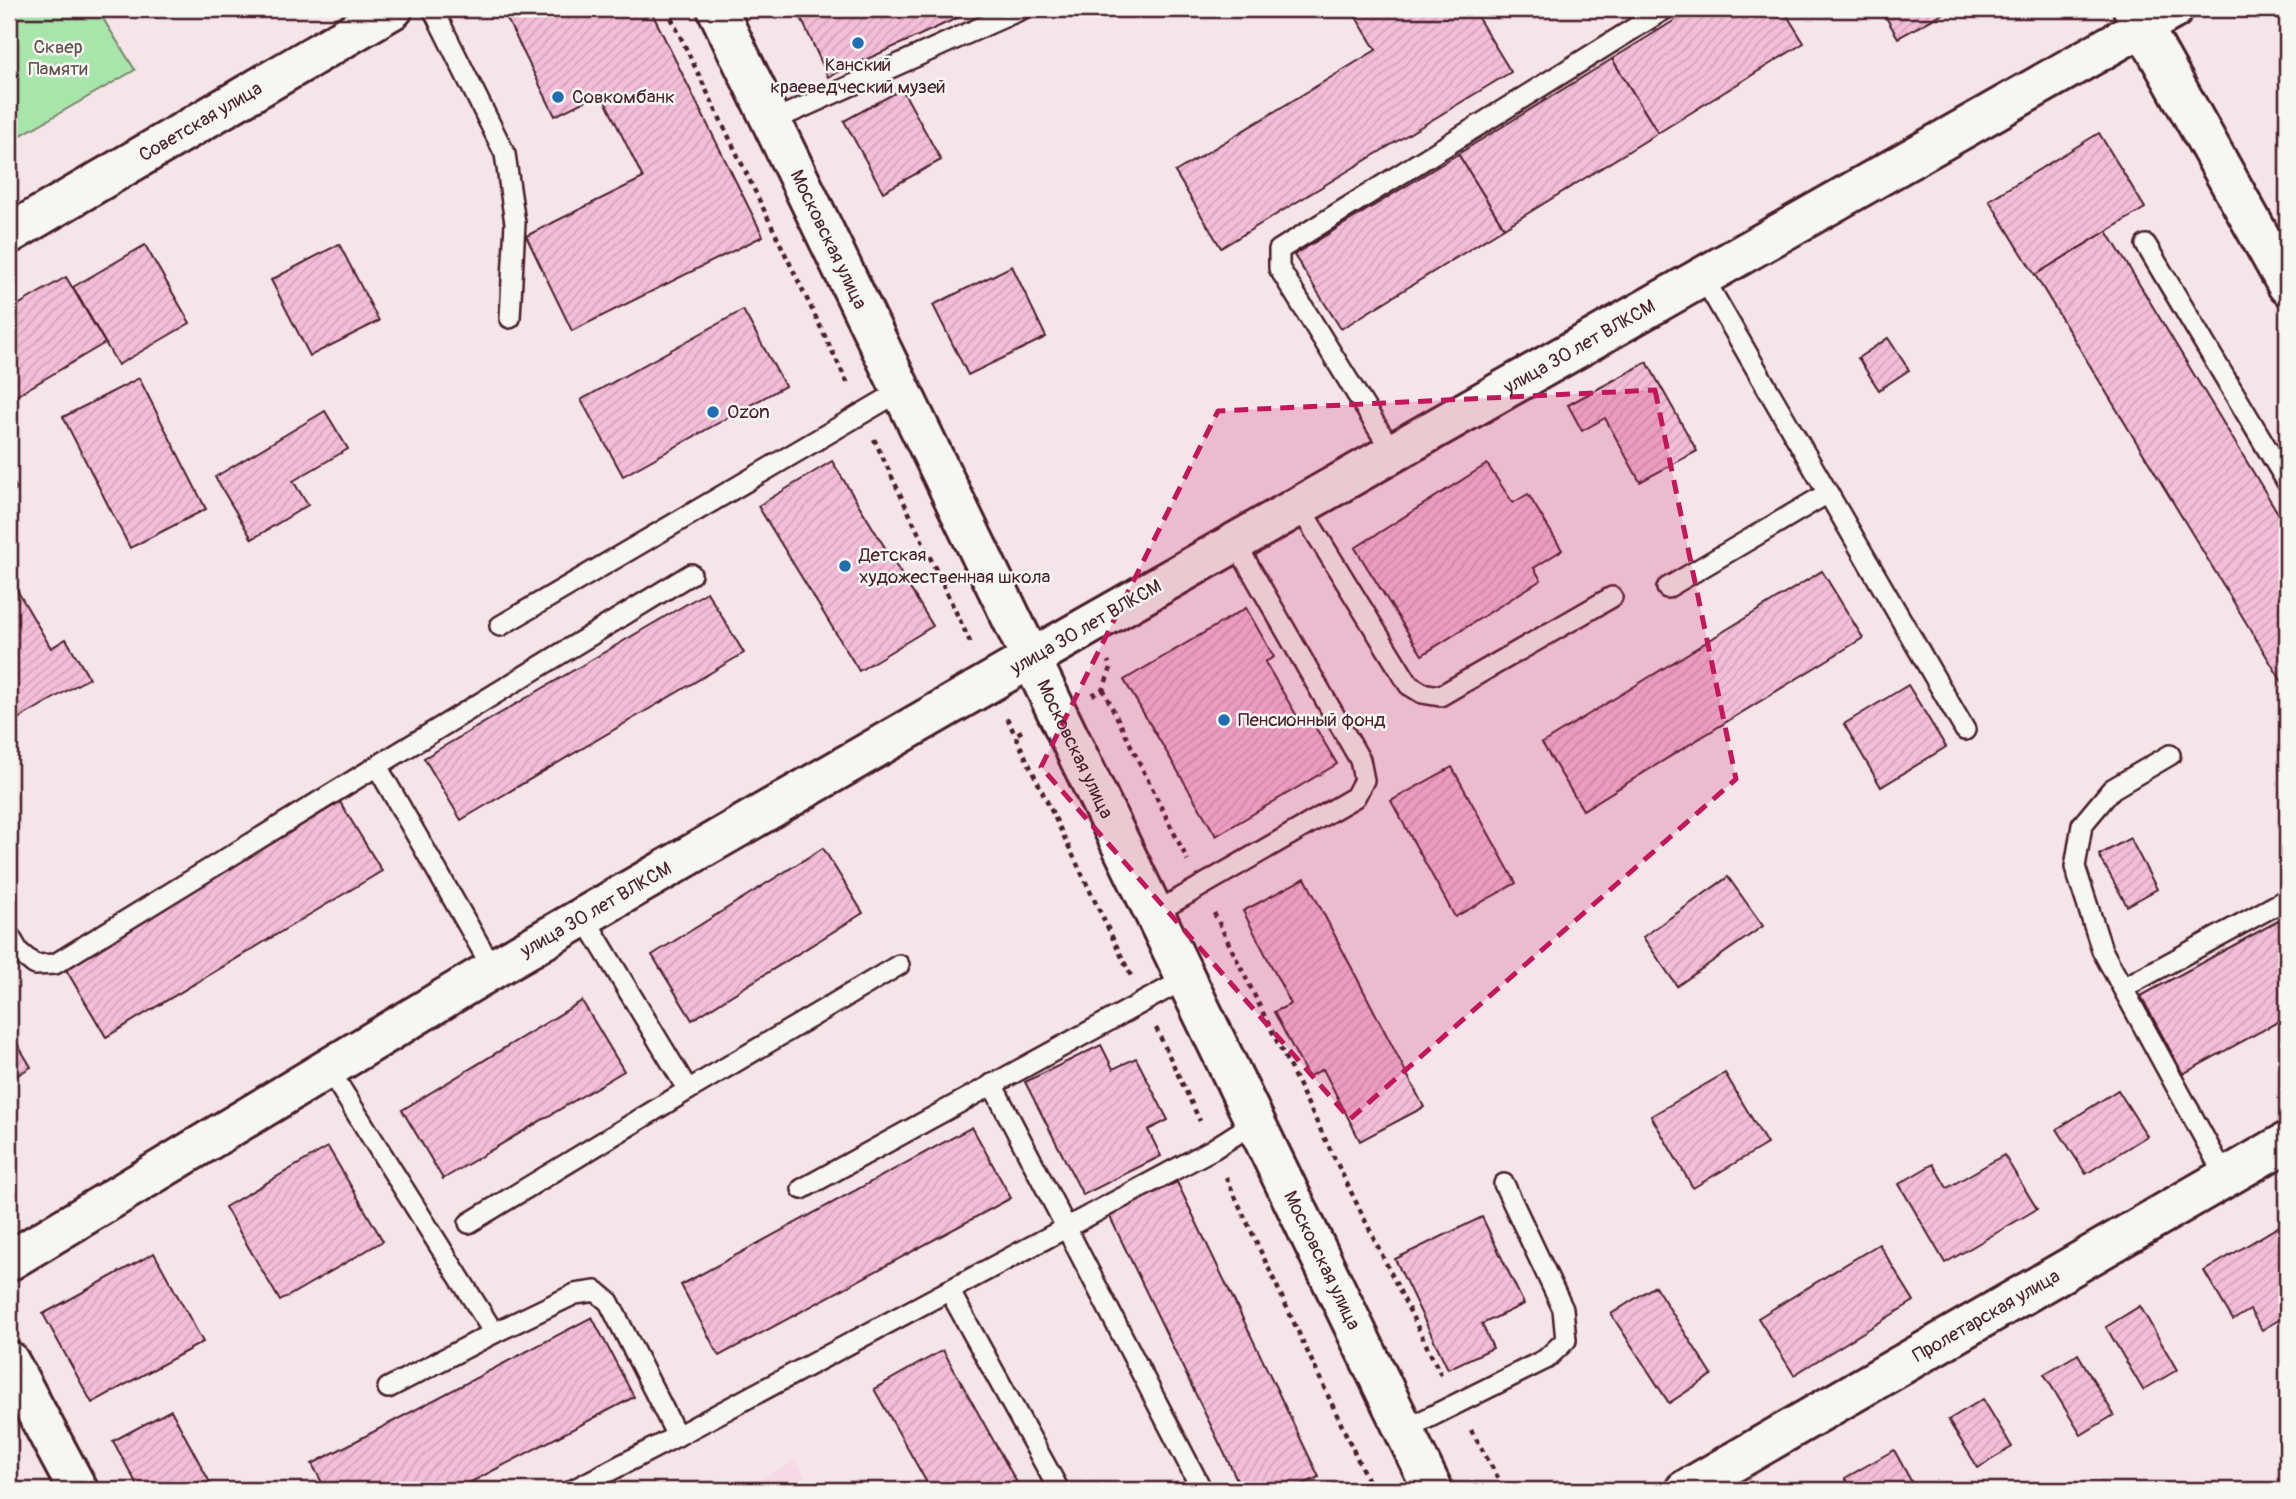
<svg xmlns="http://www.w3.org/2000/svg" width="2296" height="1499" font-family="Pangolin,sans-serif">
	<defs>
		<pattern id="building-hatch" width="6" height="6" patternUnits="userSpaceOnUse" patternTransform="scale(1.75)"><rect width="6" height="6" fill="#f4bed8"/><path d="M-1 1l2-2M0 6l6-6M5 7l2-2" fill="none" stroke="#d3a3ba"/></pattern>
	</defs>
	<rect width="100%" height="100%" fill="#f5e5ea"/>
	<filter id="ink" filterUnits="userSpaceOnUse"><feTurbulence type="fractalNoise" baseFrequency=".0143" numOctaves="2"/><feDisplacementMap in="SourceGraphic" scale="14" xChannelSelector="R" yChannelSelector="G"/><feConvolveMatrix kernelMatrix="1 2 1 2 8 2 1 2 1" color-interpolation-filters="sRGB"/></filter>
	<g filter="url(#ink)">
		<polygon fill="#f5d9e5" points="796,1460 812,1490 742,1490"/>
		<polygon fill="#a8e5ab" stroke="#79826b" stroke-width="2" points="9,9 97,9 135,70 9,142"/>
		<g fill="url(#building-hatch)" stroke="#4a1f2b" stroke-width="2">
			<polygon points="517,9 650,9 763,236 572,331 526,236 643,178 601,93 555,116 505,15"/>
			<polygon points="797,9 977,9 828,77"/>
			<polygon points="1351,9 1483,9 1475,13 1511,72 1221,248 1175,172 1376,50"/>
			<polygon points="1693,9 1783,9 1804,43 1658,133 1612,59"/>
			<polygon points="1881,9 1951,9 1898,38"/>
			<polygon points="1612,59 1658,133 1504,228 1458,154"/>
			<polygon points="902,89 941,160 883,192 844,121"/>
			<polygon points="2099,133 2145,208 2035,275 1989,200"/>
			<polygon points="1458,154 1504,228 1341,329 1294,255"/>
			<polygon points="2107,231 2287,528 2287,690 2035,275"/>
			<polygon points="339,244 379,321 310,356 271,280"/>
			<polygon points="145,245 190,323 118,365 73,287"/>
			<polygon points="1012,266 1046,337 968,375 933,305"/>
			<polygon points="66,277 105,343 9,400 9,310"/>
			<polygon points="743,310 785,386 623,476 581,400"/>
			<polygon points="1888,338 1909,370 1879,390 1858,358"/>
			<polygon points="1647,362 1697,451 1640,482 1605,418 1582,431 1568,405"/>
			<polygon points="139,378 206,509 130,548 63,417"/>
			<polygon points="325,411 348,449 293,481 308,505 252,539 215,477"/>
			<polygon points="832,461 933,626 859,671 758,506"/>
			<polygon points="1487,464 1513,503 1528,494 1562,550 1534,568 1541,580 1422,655 1355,548"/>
			<polygon points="9,474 17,489 9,494"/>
			<polygon points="1822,571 1863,638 1583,810 1542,743"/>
			<polygon points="14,585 51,648 66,639 89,678 9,724 9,588"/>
			<polygon points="707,592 744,653 461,820 424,758"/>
			<polygon points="1246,608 1274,657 1265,662 1301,723 1310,718 1337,764 1216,836 1124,680"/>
			<polygon points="1908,685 1946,747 1881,787 1844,724"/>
			<polygon points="1452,767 1516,883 1455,917 1391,801"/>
			<polygon points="340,802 382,871 106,1037 65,968"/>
			<polygon points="2130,838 2157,889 2127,906 2099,855"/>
			<polygon points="823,848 863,913 692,1020 652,955"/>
			<polygon points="1728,877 1763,926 1677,986 1643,937"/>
			<polygon points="1305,878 1424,1107 1360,1141 1323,1069 1308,1077 1274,1012 1291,1004 1243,911"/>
			<polygon points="2287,916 2287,1017 2183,1074 2141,996"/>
			<polygon points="582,1001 624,1071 443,1179 402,1110"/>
			<polygon points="9,1030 31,1067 9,1080"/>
			<polygon points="1101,1045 1113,1069 1136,1058 1168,1120 1148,1130 1161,1156 1083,1195 1025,1082"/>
			<polygon points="1725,1073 1767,1144 1693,1188 1651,1116"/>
			<polygon points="2118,1090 2147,1136 2086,1174 2057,1129"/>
			<polygon points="972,1127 1011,1198 719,1356 681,1285"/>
			<polygon points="328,1147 383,1241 280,1301 225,1207"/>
			<polygon points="2004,1155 2037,1209 1945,1263 1899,1184 1933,1164 1947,1188"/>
			<polygon points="1177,1182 1319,1477 1291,1490 1242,1490 1109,1215"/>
			<polygon points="1482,1217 1524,1304 1482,1324 1493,1348 1448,1369 1395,1259"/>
			<polygon points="2283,1224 2287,1231 2287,1315 2262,1330 2250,1310 2233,1320 2204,1271"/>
			<polygon points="1879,1244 1914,1301 1794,1375 1758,1318"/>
			<polygon points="154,1253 203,1342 92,1403 43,1314"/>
			<polygon points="1655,1286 1712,1375 1669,1403 1611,1314"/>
			<polygon points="2140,1306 2177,1370 2143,1390 2106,1327"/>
			<polygon points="592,1317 634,1397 456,1490 326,1490 312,1464"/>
			<polygon points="943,1350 1021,1490 931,1490 874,1389"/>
			<polygon points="2078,1354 2114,1415 2081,1435 2044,1374"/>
			<polygon points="1983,1399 2012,1447 1978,1468 1948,1420"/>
			<polygon points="171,1410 214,1490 140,1490 113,1441"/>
			<polygon points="1894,1450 1916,1490 1852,1490 1845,1478"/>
		</g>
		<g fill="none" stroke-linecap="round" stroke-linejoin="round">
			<g stroke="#4a1f2b" stroke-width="24">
				<g id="lane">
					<polyline points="433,9 505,154 515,223 510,318"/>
					<polyline points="772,121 1022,9"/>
					<polyline points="2146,245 2287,482"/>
					<polyline points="1703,277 1965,730"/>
					<polyline points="1393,453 1279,268 1279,250 1665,9"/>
					<polyline points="1299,506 1409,685 1422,693 1440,696 1612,597"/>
					<polyline points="1667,588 1828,493"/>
					<polyline points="500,626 902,390"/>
					<polyline points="2170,755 2112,789 2082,825 2075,867 2102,950 2226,1178"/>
					<polyline points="377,766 691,574"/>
					<polyline points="1153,914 1355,797 1364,780 1360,760 1235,542"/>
					<polyline points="584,917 688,1090 899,965"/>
					<polyline points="9,935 19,952 35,965 55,964 377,766 493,969"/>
					<polyline points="2123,988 2287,899"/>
					<polyline points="328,1068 494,1333 388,1388"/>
					<polyline points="992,1084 1202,1490"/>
					<polyline points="802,1189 1185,979"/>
					<polyline points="469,1223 688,1090"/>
					<polyline points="949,1290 1059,1490"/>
					<polyline points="494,1333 575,1294 596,1291 609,1302 677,1436 573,1490"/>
					<polyline points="1404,1430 1546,1359 1566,1340 1563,1309 1504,1184"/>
					<polyline points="677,1436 1213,1149 1254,1123"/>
				</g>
			</g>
			<g stroke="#4a1f2b" stroke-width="44">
				<g id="street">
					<path id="s1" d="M9,234L393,9"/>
					<path id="s2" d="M9,1261L493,969L1030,659"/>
					<polyline points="9,1361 78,1490"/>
				</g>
			</g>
			<g stroke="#4a1f2b" stroke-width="44">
				<g id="secondary">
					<path id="s3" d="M717,9L1433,1490"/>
					<polyline points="2133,9 2287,285"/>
					<path id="s4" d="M1030,659L2174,9"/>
					<path id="s5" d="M1685,1490L2287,1142"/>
				</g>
			</g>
			<g stroke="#4a1f2b" stroke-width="4.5" stroke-dasharray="5 5" stroke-linecap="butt">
				<polyline points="667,9 849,386"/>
				<polyline points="874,439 972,646"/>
				<polyline points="1103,689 1188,861"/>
				<polyline points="1092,695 1103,689 1111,668 1108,661"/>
				<polyline points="1007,718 1015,735"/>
				<polyline points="1022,731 1015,735 1131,976"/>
				<polyline points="1214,913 1443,1379"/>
				<polyline points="1156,1028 1200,1121"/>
				<polyline points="1226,1177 1372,1490"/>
				<polyline points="1471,1430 1505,1490"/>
			</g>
			<use href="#lane" stroke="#f6f6f2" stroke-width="19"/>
			<use href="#street" stroke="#f6f6f2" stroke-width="38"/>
			<use href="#secondary" stroke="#f6f6f2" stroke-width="38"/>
		</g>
	</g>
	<path fill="#c2185b" fill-opacity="0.2" stroke="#c2185b" stroke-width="5" stroke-dasharray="14 9" stroke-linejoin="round" d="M1655,390L1736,779L1350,1119L1041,767L1218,411Z"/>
	<g fill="#1f6fb2" stroke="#f6f6f2" stroke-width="2.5">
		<circle cx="858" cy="43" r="7"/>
		<circle cx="558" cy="97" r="7"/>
		<circle cx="713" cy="412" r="7"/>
		<circle cx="845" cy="566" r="7"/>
		<circle cx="1224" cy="720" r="7"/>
	</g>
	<g text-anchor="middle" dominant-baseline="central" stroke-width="5" stroke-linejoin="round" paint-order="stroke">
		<g font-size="19" fill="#62504b" stroke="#f6f6f2">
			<text x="58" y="47">Сквер<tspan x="58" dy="22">Памяти</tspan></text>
		</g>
		<g font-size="19" fill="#4a1f2b" stroke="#f6f6f2" text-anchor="start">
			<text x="858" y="65" text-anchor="middle">Канский<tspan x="858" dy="22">краеведческий музей</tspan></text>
			<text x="572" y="97">Совкомбанк</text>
			<text x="727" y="412">Ozon</text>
			<text x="859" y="555">Детская<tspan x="859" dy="22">художественная школа</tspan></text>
			<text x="1238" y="720">Пенсионный фонд</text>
		</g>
		<g font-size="19" fill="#4a1f2b" stroke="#f6f6f2">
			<text stroke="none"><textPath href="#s1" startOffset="222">Советская улица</textPath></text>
			<text stroke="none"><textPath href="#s3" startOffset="256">Московская улица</textPath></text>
			<text stroke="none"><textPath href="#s4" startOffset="632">улица 30 лет ВЛКСМ</textPath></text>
			<text transform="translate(1086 627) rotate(-30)">улица 30 лет ВЛКСМ</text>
			<text stroke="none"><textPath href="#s3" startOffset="822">Московская улица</textPath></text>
			<text stroke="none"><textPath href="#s2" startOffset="684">улица 30 лет ВЛКСМ</textPath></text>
			<text stroke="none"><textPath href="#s3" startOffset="1390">Московская улица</textPath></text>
			<text stroke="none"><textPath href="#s5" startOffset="348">Пролетарская улица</textPath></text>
		</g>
	</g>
	<rect width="2296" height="1499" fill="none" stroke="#f6f6f2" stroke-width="35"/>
	<rect x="18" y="18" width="2261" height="1464" fill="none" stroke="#4a1f2b" stroke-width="2.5" filter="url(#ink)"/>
</svg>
